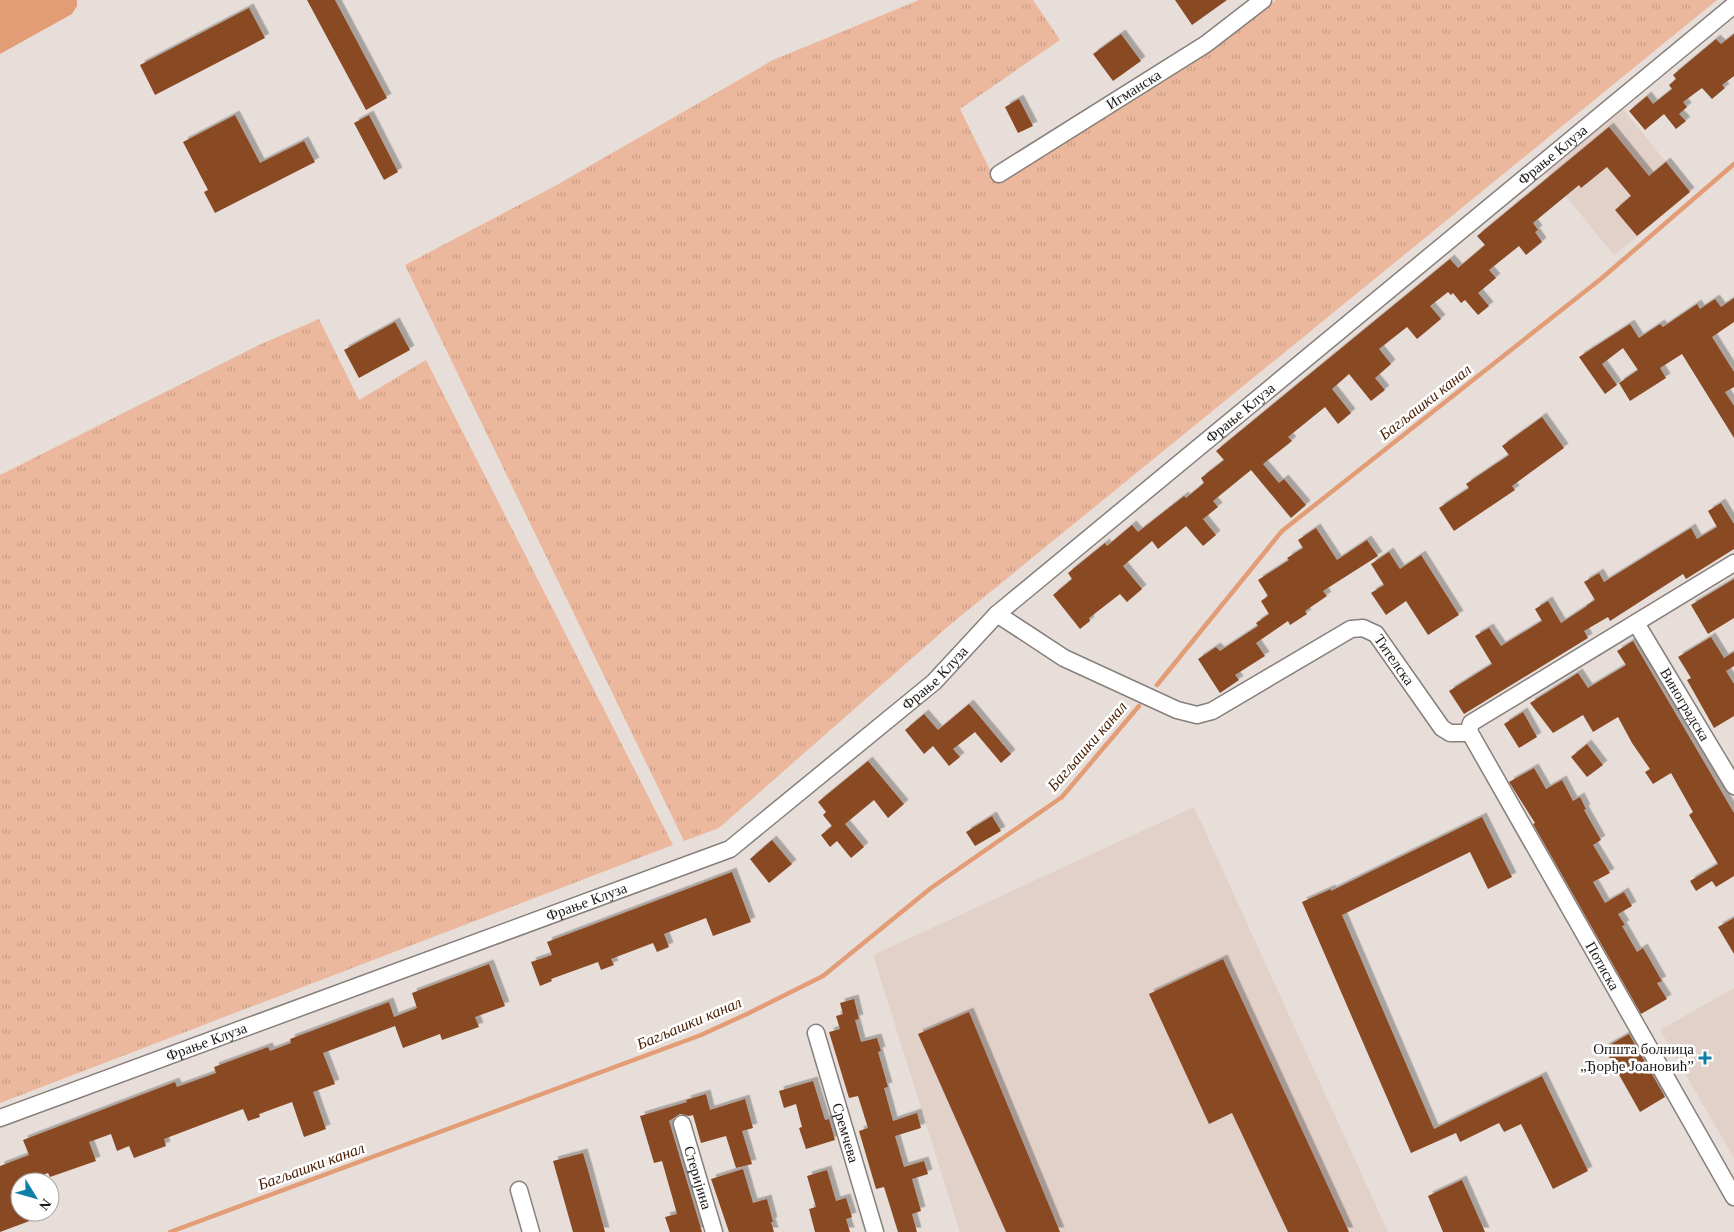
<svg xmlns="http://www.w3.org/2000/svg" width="1734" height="1232" font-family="'Times New Roman',serif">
	<defs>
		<pattern id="grass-tufts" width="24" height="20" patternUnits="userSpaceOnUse" patternTransform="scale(1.25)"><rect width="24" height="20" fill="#ebb89d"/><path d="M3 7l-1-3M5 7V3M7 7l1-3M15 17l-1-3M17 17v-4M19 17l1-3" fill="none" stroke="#c99e86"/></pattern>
		<filter id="shadow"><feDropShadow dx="4.5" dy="-4.5" stdDeviation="0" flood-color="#0004"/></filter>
	</defs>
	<rect width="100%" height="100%" fill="#e7ded9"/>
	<g fill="#e2d1c9">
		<polygon points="1622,108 1691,192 1614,255 1545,171"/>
		<polygon points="1194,807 1388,1232 960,1232 873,955"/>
		<polygon points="1734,988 1734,1158 1660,1030"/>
	</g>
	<g fill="url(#grass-tufts)">
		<path d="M919,0H1033L1060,40L960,109L996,182C1092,125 1187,67 1276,0H1717L951,624L719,828L684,841L405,265L555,186L773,60Z"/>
		<polygon points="319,319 359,400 426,360 673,845 0,1103 0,475 259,345"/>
	</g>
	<polygon fill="#e39d76" points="0,0 77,0 77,6 72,14 0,54"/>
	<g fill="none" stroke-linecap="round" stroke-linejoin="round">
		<g stroke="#e39d76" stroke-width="4.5">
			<polyline points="1157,685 1282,531 1602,278 1734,164"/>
			<polyline points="170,1232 701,1035 749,1013 823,976 931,888 1062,797 1139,706"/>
		</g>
	</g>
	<g fill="#894924" filter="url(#shadow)">
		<polygon points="307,0 335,0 387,98 366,110"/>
		<polygon points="1175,0 1227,0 1192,25"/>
		<polygon points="249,8 265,38 155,95 140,65"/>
		<polygon points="1121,34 1141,61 1113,81 1093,54"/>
		<polygon points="1734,34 1734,76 1722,85 1725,88 1712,99 1702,88 1683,102 1687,107 1679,114 1686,121 1676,129 1664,114 1645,130 1629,111 1647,96 1653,104 1672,89 1669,85 1676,79 1673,75 1716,39 1721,44"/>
		<polygon points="1019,99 1033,126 1018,133 1005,107"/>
		<polygon points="235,115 260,163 304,141 315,162 215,213 204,192 208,190 183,142"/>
		<polygon points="369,115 398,172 384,180 354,123"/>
		<polygon points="1609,127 1649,176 1666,162 1690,192 1637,236 1615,210 1631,196 1607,167 1581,188 1579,185 1533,223 1538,230 1535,232 1542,242 1526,255 1519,246 1489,270 1496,278 1478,293 1489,306 1478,315 1465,300 1461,303 1453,293 1451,295 1448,292 1430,306 1441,319 1417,339 1407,327 1379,349 1391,364 1375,378 1385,390 1371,401 1349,374 1332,389 1351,413 1338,424 1325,407 1288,437 1292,441 1263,464 1279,483 1284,479 1306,505 1291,518 1251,470 1213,501 1218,507 1203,519 1216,535 1203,546 1186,526 1158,549 1152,541 1123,566 1142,589 1127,602 1120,594 1089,618 1090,621 1080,629 1053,595 1072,579 1068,573 1105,543 1107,546 1132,525 1138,532 1184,496 1186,498 1204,483 1201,478 1224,460 1216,451 1450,259 1458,268 1485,245 1477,236"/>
		<polygon points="1734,298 1734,322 1712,337 1734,372 1734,387 1725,392 1734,406 1734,438 1682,354 1660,368 1666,378 1630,401 1619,383 1638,370 1623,348 1602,364 1617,385 1605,394 1579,357 1630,324 1639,338 1660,324 1663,327 1697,304 1700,309 1715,299 1721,307"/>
		<polygon points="395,322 410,350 359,378 344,350"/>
		<polygon points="1542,417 1564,448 1512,486 1515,490 1454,531 1439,508 1469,488 1466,484 1509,455 1502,446"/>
		<polygon points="1721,503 1734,524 1734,549 1686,579 1683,574 1610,621 1608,617 1584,631 1588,638 1464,714 1449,691 1492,664 1475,636 1489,628 1501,646 1542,621 1535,609 1548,601 1561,623 1587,606 1587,605 1595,600 1584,582 1599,573 1604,582 1691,528 1697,539 1717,527 1708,511"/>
		<polygon points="1316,528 1337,560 1367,540 1378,556 1323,591 1327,596 1305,611 1307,614 1290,625 1288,621 1256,643 1265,656 1235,675 1239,680 1220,693 1198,659 1216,647 1220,651 1258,626 1256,623 1269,614 1261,601 1268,596 1258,580 1289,560 1287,558 1303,548 1298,540"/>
		<polygon points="1389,552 1400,569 1421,555 1459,615 1428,635 1406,601 1386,615 1371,593 1384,585 1371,564"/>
		<polygon points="1734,579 1734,618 1708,634 1691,605"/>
		<polygon points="1711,637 1724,658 1734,652 1734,666 1726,671 1734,684 1734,716 1714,728 1687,680 1691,678 1678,657"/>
		<polygon points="1633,641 1734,813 1734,876 1716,887 1712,881 1696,891 1690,881 1718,864 1689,815 1693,812 1671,773 1653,784 1645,772 1650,769 1632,743 1618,717 1593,732 1583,715 1553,733 1530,703 1578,673 1588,688 1626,665 1617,651"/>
		<polygon points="969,704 1011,754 1001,763 975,732 953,749 960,757 949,766 933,746 924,754 905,730 924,714 938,730"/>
		<polygon points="1523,712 1537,737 1519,748 1504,724"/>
		<polygon points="1587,744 1603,765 1587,777 1571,757"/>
		<polygon points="868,761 904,804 888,818 874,800 845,824 864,847 851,858 837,841 830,847 821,835 832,826 823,815 826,812 818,802"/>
		<polygon points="1534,768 1546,789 1562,780 1573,801 1580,797 1586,809 1584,810 1601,840 1593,845 1610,873 1593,882 1605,903 1624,892 1632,906 1618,914 1625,925 1622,926 1637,952 1643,948 1662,981 1657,983 1667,999 1641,1014 1533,824 1535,823 1509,782"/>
		<polygon points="992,816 1001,831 975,846 966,832"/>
		<polygon points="1482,817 1512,877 1488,889 1470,852 1342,915 1434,1129 1542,1076 1588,1171 1553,1189 1521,1124 1504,1132 1499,1123 1460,1142 1456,1133 1411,1153 1302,902 1331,889 1331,891"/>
		<polygon points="772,840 792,864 769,883 750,859"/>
		<polygon points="732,872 751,922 713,936 706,918 664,934 669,947 657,952 653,943 611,959 614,965 601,970 598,962 551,979 552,981 540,986 531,962 552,955 547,942"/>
		<polygon points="1734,918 1734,954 1718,927"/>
		<polygon points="1223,959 1349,1232 1288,1232 1232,1113 1209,1124 1149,994"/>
		<polygon points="489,964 505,1006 475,1017 479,1027 442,1040 440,1034 403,1048 395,1026 323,1053 335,1084 313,1092 326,1129 304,1137 292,1102 259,1114 260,1117 248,1121 243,1109 164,1139 166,1146 134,1158 129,1146 117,1151 111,1134 89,1142 96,1161 50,1177 48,1173 24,1182 20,1182 20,1212 51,1213 0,1232 0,1166 29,1155 23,1140 175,1082 177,1087 216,1073 214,1067 268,1047 270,1051 291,1043 290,1039 389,1002 394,1017 417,1008 412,993"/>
		<polygon points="854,999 859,1019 855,1020 861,1042 877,1038 881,1051 878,1052 888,1087 884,1088 893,1121 917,1113 921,1128 895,1136 904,1167 924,1161 928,1174 912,1179 921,1211 912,1214 917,1232 898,1232 884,1187 876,1189 859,1131 868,1128 858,1096 849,1098 829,1032 840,1029 836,1016 843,1014 840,1003"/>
		<polygon points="969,1012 1060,1232 1006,1232 918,1034"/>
		<polygon points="1629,1034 1665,1097 1640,1112 1604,1048"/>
		<polygon points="813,1081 825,1120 829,1119 835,1140 806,1149 799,1128 802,1127 796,1104 784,1108 779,1091"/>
		<polygon points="706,1094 710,1110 745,1099 753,1128 742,1131 752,1164 736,1168 726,1136 701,1143 693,1115 689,1116 680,1114 669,1121 702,1232 670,1232 665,1217 677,1214 662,1161 654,1163 640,1116 687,1102 686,1100"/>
		<polygon points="583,1153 588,1170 605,1232 573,1232 553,1161"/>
		<polygon points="743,1169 753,1203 767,1199 773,1222 771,1222 774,1232 729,1232 711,1179"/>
		<polygon points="827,1170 836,1201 846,1198 852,1217 846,1219 850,1232 815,1232 809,1209 816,1207 807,1176"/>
		<polygon points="1462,1180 1485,1232 1443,1232 1428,1196"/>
	</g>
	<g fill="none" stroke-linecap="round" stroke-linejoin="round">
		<g stroke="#877f7b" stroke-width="19">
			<g id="minor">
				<path id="s1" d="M999,174L1206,44L1263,0"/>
				<path id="s2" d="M997,614L1064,658L1177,710L1197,715L1212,711L1351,629L1363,628L1376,634L1442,728L1450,733H1470L1469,730L1471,723L1734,563"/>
				<path id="s3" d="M1636,623L1734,786"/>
				<path id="s4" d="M1470,733L1734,1197"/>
				<path id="s5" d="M816,1033L875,1232"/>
				<path id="s6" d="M0,1118L730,849L934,682L997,614L1734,5"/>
				<path id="s7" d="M682,1124L714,1232"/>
				<polyline points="519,1190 531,1232"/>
			</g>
		</g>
		<use href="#minor" stroke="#fff" stroke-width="16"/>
	</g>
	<path fill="#0e80a7" stroke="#fff" stroke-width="2" d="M1702.5 1050.5h5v5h5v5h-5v5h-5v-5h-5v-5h5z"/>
	<g text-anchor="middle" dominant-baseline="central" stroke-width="5" stroke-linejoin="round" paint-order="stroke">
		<g font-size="15" fill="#1d1a18" stroke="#fff">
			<text stroke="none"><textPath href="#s1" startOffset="159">Игманска</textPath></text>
			<text stroke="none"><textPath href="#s6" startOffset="1855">Фрање Клуза</textPath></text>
			<text stroke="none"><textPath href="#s6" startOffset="1450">Фрање Клуза</textPath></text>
			<text stroke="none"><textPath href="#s2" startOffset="460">Тителска</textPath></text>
			<text stroke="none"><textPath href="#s6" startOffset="1045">Фрање Клуза</textPath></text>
			<text stroke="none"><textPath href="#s3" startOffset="95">Виноградска</textPath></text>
			<text stroke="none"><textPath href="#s6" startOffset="625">Фрање Клуза</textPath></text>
			<text stroke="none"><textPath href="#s4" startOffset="268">Потиска</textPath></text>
			<text stroke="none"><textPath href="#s6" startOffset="220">Фрање Клуза</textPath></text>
			<text stroke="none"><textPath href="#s5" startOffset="104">Сремчева</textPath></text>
			<text stroke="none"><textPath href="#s7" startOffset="56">Стеријина</textPath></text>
		</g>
		<g font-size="15" fill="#1d1a18" stroke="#fff" text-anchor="end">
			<text x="1694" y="1049">Општа болница<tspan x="1694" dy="17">„Ђорђе Јоановић”</tspan></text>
		</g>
		<g font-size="16" font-style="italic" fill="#481c00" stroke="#fff">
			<text transform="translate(1425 402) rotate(-38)">Багљашки канал</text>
			<text transform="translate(1087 746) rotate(-49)">Багљашки канал</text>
			<text transform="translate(689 1023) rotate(-23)">Багљашки канал</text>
			<text transform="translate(311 1166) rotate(-20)">Багљашки канал</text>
		</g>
	</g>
	<g transform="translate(35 1197) rotate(127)"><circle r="24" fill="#ffffff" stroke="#a5a3a3"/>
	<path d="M0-4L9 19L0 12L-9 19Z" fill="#0e80a7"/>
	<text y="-8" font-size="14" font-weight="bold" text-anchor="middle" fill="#1d1a18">N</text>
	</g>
</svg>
